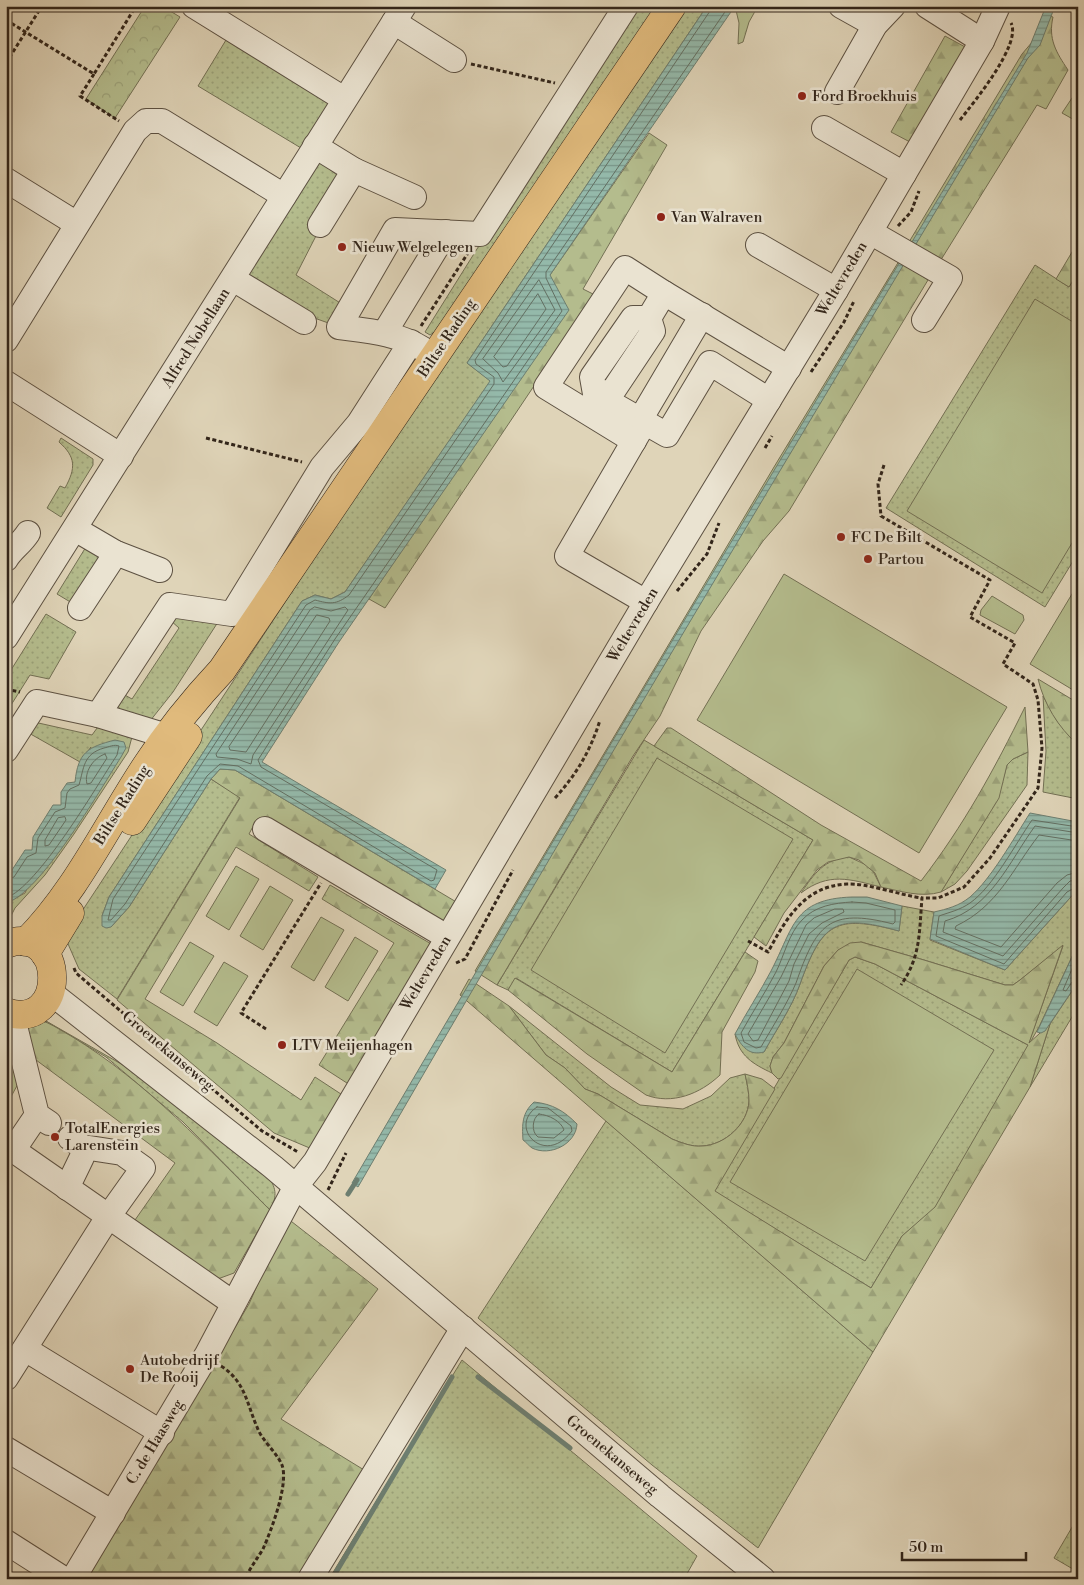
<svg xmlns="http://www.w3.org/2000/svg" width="1084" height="1585" font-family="'Libre Bodoni',serif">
	<defs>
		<pattern id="grass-dots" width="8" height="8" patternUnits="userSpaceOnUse" patternTransform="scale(1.25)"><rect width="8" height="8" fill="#b4bc8d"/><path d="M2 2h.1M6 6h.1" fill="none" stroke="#9ba179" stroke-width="1.8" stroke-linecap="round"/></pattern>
		<pattern id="forest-firs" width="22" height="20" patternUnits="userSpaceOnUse" patternTransform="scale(1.25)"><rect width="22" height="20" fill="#b4bc8d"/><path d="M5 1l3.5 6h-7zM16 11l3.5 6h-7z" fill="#9ba179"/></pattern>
		<pattern id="park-crowns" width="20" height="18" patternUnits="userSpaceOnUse" patternTransform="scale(1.25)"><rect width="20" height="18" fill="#b4bc8d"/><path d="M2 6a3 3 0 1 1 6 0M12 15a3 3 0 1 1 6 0" fill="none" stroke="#9ba179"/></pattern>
		<pattern id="water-rules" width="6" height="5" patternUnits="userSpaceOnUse" patternTransform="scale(1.25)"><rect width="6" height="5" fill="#94b9aa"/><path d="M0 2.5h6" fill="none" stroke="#79968a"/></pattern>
	</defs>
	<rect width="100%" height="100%" fill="#dfd4b8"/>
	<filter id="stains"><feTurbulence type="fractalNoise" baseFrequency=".004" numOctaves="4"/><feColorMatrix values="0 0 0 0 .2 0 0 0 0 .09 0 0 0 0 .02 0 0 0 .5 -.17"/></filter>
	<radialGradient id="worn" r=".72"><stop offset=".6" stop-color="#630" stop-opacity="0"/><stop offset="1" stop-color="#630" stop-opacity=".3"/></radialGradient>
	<g fill="url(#grass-dots)" stroke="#737054">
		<polygon points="640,6 658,6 438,330 430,335 425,332 574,94 613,49"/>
		<polygon points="683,6 707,6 467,363 491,381 345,592 331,599 315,595 302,601 109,897 102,916 111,927 129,907 211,779 240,797 117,999 79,969 65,937 485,298"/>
		<polygon points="226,40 329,103 301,148 198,86"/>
		<polygon points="319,161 337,175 307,225 318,232 296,275 345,306 334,325 303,314 244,280"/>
		<polygon points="1035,265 1069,287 1078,272 1078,288 1075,292 1078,294 1078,553 1045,607 886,508"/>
		<path d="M61,438L93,459V465L61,517L47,508L60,486L65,488C76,468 76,457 59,442Z"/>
		<polygon points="89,542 106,554 77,606 57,594"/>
		<polygon points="179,612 218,622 173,692 150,721 121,714 118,705 123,694 132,699 179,628 170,620"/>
		<polygon points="46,614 76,632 49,679 30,675 6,713 6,678"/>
		<polygon points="1043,696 1057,721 1078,745 1078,799 1043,792 1046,751"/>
		<polygon points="34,722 92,735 100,724 133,733 128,752 74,834 45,875 15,908 10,918 6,919 6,903 25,893 91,747 80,762 27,732"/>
		<polygon points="644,740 813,840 672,1072 516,978 508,990 497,985"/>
		<polygon points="1028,752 1027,785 967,871 955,884 941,892 998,798 1007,765 1013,759"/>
		<path d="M849,857L871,867L881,887C849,879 829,872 801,893C814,874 824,859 849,857Z"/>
		<path d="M1078,889V944L1039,1027L935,1208L902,1236L871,1288L714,1191L849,960L855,957L875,964L1028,1045L1063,946L1020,980L1013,985H1005L924,960L861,942L838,950L824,966L784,1043L773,1057L770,1066L772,1073C753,1064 739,1056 735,1034L764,1052C776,1030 792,1007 800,984C822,923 835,914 899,931L902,906L934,912L930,940L1005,970Z"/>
		<polygon points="1078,982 1078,1007 1030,1087 1050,1024"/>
		<path d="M509,1006L611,1087L640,1105L683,1109L711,1096L730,1078L745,1074C747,1083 749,1092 749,1101C748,1124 725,1145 702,1146C692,1147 682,1143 672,1139L598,1094L585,1089L565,1068L546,1055Z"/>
		<path d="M39,1017L123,1065L267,1174C276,1188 278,1195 270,1210L183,1122L106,1057Z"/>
		<polygon points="606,1121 873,1352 758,1548 652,1465 478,1318"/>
		<polygon points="462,1360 697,1556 684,1579 329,1579"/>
		<polygon points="1078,1517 1078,1572 1054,1558"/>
	</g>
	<g fill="url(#forest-firs)" stroke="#737054">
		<polygon points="735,6 758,6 749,22 743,42 738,44 739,23"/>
		<path d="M1045,15L1053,17C1048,39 1056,52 1068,70L1046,109L1037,105L939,263L909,242L1022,54L1033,41Z"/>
		<polygon points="945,36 967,48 910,142 891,132"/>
		<polygon points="1078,89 1078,122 1062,113"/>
		<polygon points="649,133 667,145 583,289 595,295 385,608 369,599 402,550 550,275"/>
		<polygon points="1078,242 1078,272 1069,287 1056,279"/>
		<polygon points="899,261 928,280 789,511 763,541 701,631 660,716 633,756 497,985 475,971 774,467"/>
		<path d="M1038,679L1078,703V745C1058,727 1044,704 1038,679Z"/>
		<path d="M1025,707L1028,752L1013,759L1007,765L999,798L941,892C921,898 900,891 881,887L875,873L859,860L849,857L828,862L817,870L784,913L766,946L754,937L813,840L654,746L667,728H671L821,825L921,881C964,825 994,770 1025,707Z"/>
		<polygon points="220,769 235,770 458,903 441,929 257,819 249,834 318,877 309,891 236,847 145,999 217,1043 301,1100 315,1077 344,1096 312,1149 274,1133 117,1000 240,798 211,779"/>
		<polygon points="330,885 433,945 350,1085 319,1065 394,943 322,899"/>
		<path d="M861,942L924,960L1005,985H1013L1020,980L1063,945L1029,1043L1050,1024L1030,1087L873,1352L460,995L469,979L509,1006L546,1055L565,1068L585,1089L598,1094L672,1139C682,1143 692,1147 702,1146C725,1145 748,1124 749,1101C749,1092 747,1083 745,1074L762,1079L775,1089L715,1191L871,1288L902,1236L935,1207L1028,1045L875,964L855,957L849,960L781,1078L778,1079L772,1073L770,1066L773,1057L784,1043L824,966L838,950L850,943Z"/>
		<path d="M745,952L758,961L755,972L722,1032L720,1075C700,1094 672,1105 646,1095L587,1054L508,990L515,978L672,1072Z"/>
		<path d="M22,1017C44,1018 53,1026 71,1036C147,1082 207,1148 270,1210L234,1273L215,1280L135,1220L175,1163L32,1057Z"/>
		<polygon points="6,1018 19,1082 6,1106"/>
		<polygon points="287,1218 378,1289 281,1419 369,1473 304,1579 85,1579 249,1304"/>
	</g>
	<polygon fill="url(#park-crowns)" stroke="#737054" points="145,6 162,6 180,17 115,118 86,99"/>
	<g fill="#b4bc8d" stroke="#737054">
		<polygon points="1035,299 1078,325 1078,533 1042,593 907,511"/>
		<polygon points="784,574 1007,707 919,853 697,720"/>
		<polygon points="1078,584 1078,693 1030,664"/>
		<polygon points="992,596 1023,615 1024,620 1015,634 980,615 981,610"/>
		<polygon points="657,758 793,839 665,1053 531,970"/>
		<polygon points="236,866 259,879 229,930 206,916"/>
		<polygon points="270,886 293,900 263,950 240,936"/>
		<polygon points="321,917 344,930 314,981 291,967"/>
		<polygon points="355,937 378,951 348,1001 325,987"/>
		<polygon points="190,942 214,956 183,1006 160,992"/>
		<polygon points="224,962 248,976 217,1026 194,1012"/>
		<polygon points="857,969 994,1050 865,1261 730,1182"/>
	</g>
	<g fill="url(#water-rules)" stroke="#6d7e70">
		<polygon points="707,6 735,6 550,275 569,310 339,642 262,762 446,870 435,889 235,770 220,769 211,779 129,907 111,927 106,928 102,926 102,916 109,897 302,601 315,595 331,599 345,592 490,381 467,363"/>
		<path d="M1046,6H1055L1040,45L1028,58C802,433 577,808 358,1187L352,1183C574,804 798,427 1027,53Z"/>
		<path d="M115,740L124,742L126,748L121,757C100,790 40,894 6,903V875L10,873L25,850H32L33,837L53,805H61V792L67,783L75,782C78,752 88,747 115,740Z"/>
		<path d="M1030,813L1078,822V889L1005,970L930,939L934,912C947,909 959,906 970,897C991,879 1014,838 1030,813Z"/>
		<path d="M852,897H867L902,906L899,931C835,913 822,923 800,984C792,1007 776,1030 764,1052C749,1056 742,1047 735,1034C746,1013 760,992 771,971C794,927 793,899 852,897Z"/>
		<polygon points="1078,944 1078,982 1045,1031 1041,1033 1037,1032"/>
		<path d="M534,1102C553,1104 564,1111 577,1124C576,1144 550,1157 532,1148C529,1146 526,1142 523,1140C522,1124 522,1113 534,1102Z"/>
	</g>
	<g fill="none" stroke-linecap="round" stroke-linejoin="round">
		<g stroke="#636f62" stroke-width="1">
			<path d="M711,6L710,11L475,360L476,364L494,377V384L349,595C336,605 330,604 315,600L306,605L113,899L108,920H111L125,904L207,776L220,764L238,766L431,881L434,880L437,870L261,767L258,760L335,639L562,311L546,278V272L729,6"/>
			<polygon points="539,280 555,310 503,382 498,373 483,359"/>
			<polygon points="538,294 546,309 507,366 503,367 494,357"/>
			<polygon points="315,607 331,611 345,607 348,610 253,755 251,764 237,759 217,757 216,754 310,610"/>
			<polygon points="317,615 329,618 330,621 246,752 230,750 229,747"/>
			<path d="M105,754L107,758L91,783L87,784C84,772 93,758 105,754Z"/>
			<polygon points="65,817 66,820 49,845 45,846 45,840 58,818"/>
			<path d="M1078,827L1032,820C1016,843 993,887 970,903C960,910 950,912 939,916L936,936L1004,964L1067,892L1078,886"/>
			<path d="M1078,833L1035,826C1009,862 991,908 945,921L943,932L1003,956L1063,888L1070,881L1078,880"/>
			<path d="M1078,841L1039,835C1012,870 998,906 956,926L955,929L1001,947L1057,883L1067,875L1078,872"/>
			<path d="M6,880L14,877L27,857L36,853L38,838L55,812L65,808L67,793L70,789L79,785C84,768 83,754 104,748C109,747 114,744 119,746L117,755C96,787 38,887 6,898"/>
			<path d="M852,902L866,903L895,910V922L893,924C828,907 816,926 796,983C787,1004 773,1026 761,1047L756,1048L744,1042L741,1033C752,1013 765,993 776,972C784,956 789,933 802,920C815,906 834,903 852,902Z"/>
			<polygon points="835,909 843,909 844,912 822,923 809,934 794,964 789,981 758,1040 753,1041 748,1034 781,977 806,925 814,918"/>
			<polyline points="1078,955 1063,990 1066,991 1072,982 1078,980"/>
			<path d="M537,1107L548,1108L571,1126L572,1131C544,1168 507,1126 537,1107Z"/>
			<path d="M539,1114C549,1115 561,1121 564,1130L554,1138L538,1137C531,1132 532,1118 539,1114Z"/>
		</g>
		<g stroke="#6d7e70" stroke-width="5">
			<polyline points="348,1194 357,1180"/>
			<polyline points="478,1377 570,1448"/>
			<polyline points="332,1579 452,1377"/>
		</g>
		<g stroke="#5d5142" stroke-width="26">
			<g id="minor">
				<polyline points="194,6 344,99"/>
				<polyline points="841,6 875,25"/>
				<polyline points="927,6 982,41"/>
				<polyline points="394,22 454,60"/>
				<polyline points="837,92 875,25 893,6"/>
				<polyline points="824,128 904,174"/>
				<polyline points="315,146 354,170 414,197"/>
				<polyline points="6,180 77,224"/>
				<polyline points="320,225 354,170"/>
				<polyline points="870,232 950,278 924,320"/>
				<polyline points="758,245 836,290"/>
				<polyline points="233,279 304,322"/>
				<polyline points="385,332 446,232"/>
				<polyline points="6,340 135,131 146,121 162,121 284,196"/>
				<path d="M423,349C397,333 369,331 339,327L395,230L480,234L626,6"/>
				<polyline points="6,383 121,456"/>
				<polyline points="595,394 613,391 653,331 649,318"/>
				<polyline points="769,400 710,363 667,435 595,394 592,377 633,318 649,318 664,293 789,368"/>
				<polyline points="640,420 702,315"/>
				<polyline points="642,427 567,556 646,602"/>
				<polyline points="634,441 546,387 625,268 664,293"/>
				<polyline points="75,529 116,553 160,570"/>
				<path d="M6,559C12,549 21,544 28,533"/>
				<polyline points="80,608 116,553"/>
				<polyline points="6,637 404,6"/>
				<polyline points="183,741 98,715 170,605 232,614 322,467 359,423 411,342"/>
				<polyline points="6,750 37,702 98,715"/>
				<polyline points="265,829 447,937"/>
				<polyline points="51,993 273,1167 660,1496 763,1579"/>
				<polyline points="12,1014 37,1115 49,1123"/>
				<polyline points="6,1145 233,1303"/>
				<polyline points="14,1149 37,1115"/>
				<polyline points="67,1188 82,1157 83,1147"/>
				<polyline points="25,1349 162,1433"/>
				<polyline points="6,1378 108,1217 143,1168 122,1153 83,1147 70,1138"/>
				<polyline points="6,1449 113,1513"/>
				<polyline points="6,1542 64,1579"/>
				<polyline points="73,1579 206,1356 296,1186 315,1162 646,602 836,290 982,41 998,6"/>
				<polyline points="310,1579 463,1328"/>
			</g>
		</g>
		<g stroke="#32251a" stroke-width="29">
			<g id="major">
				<polyline points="132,821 188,736"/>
				<path d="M26,942C76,892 107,825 146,766C168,732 194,700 222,670L672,6"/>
				<path d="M6,944C67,922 68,1033 6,1012"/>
				<polyline points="45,954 70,913"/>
			</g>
		</g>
		<g stroke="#32251a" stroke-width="3" stroke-dasharray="4 2.5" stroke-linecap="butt">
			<polyline points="6,20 94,74 136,6"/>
			<polyline points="6,63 42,6"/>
			<polyline points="471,64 555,83"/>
			<polyline points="94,74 80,96 119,121"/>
			<path d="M960,120C974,102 1022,44 1011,23"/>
			<polyline points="898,226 911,212 919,191"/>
			<polyline points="421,326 468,253"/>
			<polyline points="811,372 844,322 854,301"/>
			<polyline points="206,438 302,462"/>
			<polyline points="765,448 772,436"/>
			<path d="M884,465L878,484L881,516L990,580L970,617L1015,643L1003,664L1033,684L1038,700L1042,748L1038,788L990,858L964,887L938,898H922C919,933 921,956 901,985"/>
			<polyline points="677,591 707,554 719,523"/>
			<polyline points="6,689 20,692"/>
			<path d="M555,798C576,775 591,750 600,720"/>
			<path d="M748,941L768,952C786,919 804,886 847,884C867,883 900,895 922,898"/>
			<polyline points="456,963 465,959 513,870"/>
			<polyline points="74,968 76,973 90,985 262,1131 298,1152"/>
			<polyline points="266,1029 241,1013 321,883"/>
			<polyline points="328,1190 346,1153"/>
			<path d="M221,1366C245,1381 247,1404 257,1427C262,1441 276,1451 282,1465C289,1484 271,1531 263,1549C257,1559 250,1568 245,1579"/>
		</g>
		<use href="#minor" stroke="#eae3d1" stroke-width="24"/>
		<use href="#major" stroke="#e0ba7c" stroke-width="28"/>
	</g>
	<g fill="#8f2418" stroke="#eae3d1" stroke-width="2">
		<circle cx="802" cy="96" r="5"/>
		<circle cx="661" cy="217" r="5"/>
		<circle cx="342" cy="247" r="5"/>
		<circle cx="841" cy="537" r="5"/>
		<circle cx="868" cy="559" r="5"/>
		<circle cx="282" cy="1045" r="5"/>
		<circle cx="55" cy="1137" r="5"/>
		<circle cx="130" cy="1369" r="5"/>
	</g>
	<g text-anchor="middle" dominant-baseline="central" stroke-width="5" stroke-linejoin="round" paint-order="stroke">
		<g font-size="15" fill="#32251a" stroke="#eae3d1" text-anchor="start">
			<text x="812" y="96">Ford Broekhuis</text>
			<text x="671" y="217">Van Walraven</text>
			<text x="352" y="247">Nieuw Welgelegen</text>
			<text x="851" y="537">FC De Bilt</text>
			<text x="878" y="559">Partou</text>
			<text x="292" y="1045">LTV Meijenhagen</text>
			<text x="65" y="1128">TotalEnergies<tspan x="65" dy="17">Larenstein</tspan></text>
			<text x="140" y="1360">Autobedrijf<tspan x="140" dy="17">De Rooij</tspan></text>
		</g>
		<g font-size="15" fill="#32251a" stroke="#eae3d1">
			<text transform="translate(842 279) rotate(-59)">Weltevreden</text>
			<text transform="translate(196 338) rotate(-58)">Alfred Nobellaan</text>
			<text transform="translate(447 338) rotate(-56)">Biltse Rading</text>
			<text transform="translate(633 625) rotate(-59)">Weltevreden</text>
			<text transform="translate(122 805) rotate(-58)">Biltse Rading</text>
			<text transform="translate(426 973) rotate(-59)">Weltevreden</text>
			<text transform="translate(168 1051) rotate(40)">Groenekanseweg</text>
			<text transform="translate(155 1442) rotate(-59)">C. de Haasweg</text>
			<text transform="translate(612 1455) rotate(40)">Groenekanseweg</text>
		</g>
	</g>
	<rect width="1084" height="1585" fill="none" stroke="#dfd4b8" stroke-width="25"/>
	<rect x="8" y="8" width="1069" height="1570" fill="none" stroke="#32251a" stroke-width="2.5"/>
	<rect x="12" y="12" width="1059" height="1560" fill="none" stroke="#32251a"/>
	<path d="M902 1552v8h124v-8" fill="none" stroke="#32251a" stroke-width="2.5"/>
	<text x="909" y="1552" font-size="15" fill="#32251a" stroke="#eae3d1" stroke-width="4" paint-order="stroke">50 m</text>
	<rect width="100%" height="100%" filter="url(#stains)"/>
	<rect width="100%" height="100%" fill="url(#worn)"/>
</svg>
